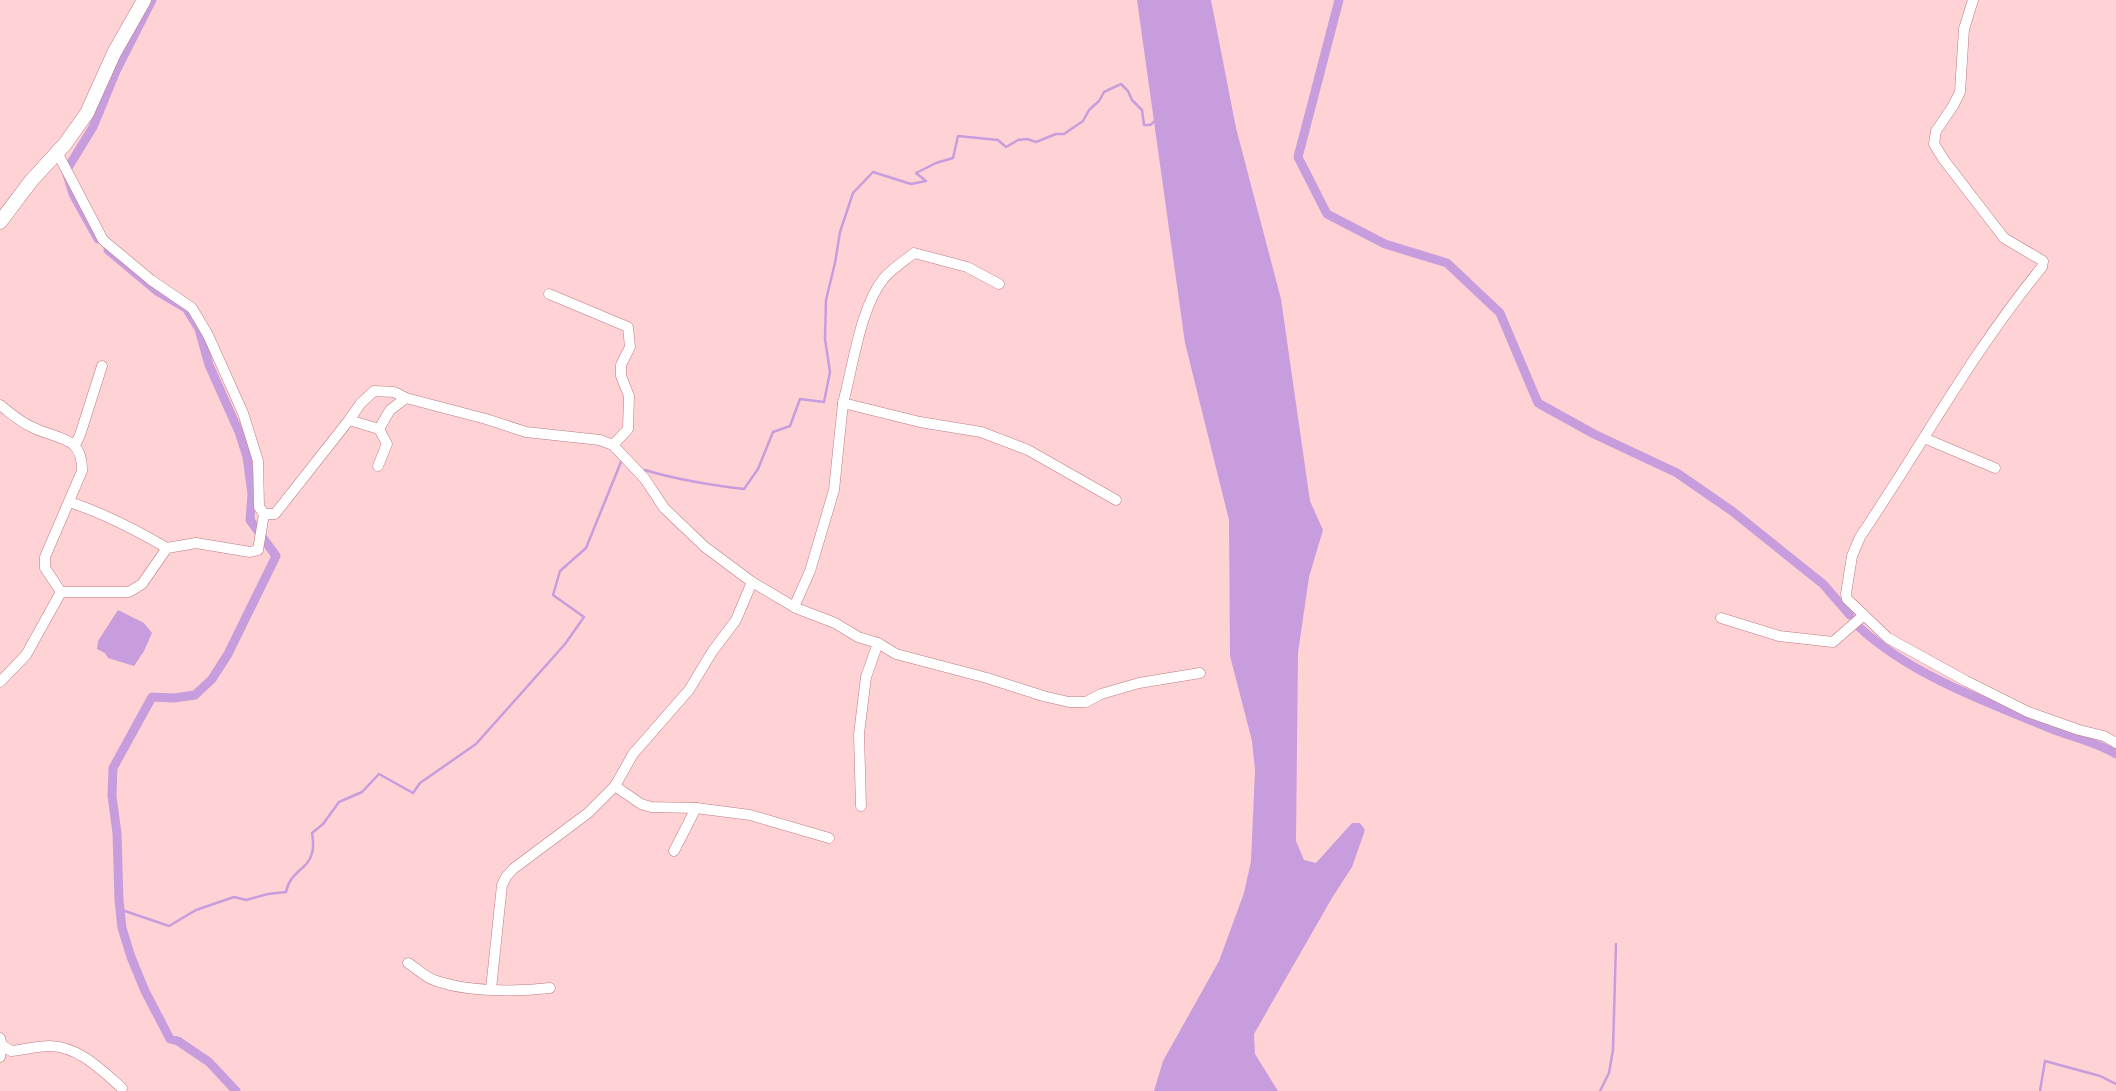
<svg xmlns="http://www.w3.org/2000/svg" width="2116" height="1091" font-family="'Times New Roman',serif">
	<rect width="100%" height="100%" fill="#ffd3d5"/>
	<g fill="#c89ddd">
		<polygon points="1137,0 1211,0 1236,128 1281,299 1310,501 1323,530 1309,577 1298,653 1296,841 1304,860 1316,863 1352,823 1360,823 1365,830 1352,867 1332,898 1254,1034 1255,1054 1278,1091 1154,1091 1163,1061 1219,961 1244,893 1251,861 1255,770 1252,741 1230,656 1229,520 1185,343"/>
		<polygon points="118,610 144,623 152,633 144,651 134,666 108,658 105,653 97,649 98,641"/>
	</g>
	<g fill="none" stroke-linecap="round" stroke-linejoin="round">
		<g stroke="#c89ddd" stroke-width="2.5">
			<path d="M645,470C678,480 710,485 744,489L758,469L773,432L790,426L800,399L824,402L830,372L825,339L826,300L835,263L840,232L853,193L873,172L911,184L926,181L916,173L936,163L953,158L958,136L998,140L1006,147L1018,140L1027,139L1036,142L1056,134H1064L1083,121L1089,110L1099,101L1104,92L1121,84L1128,91L1132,100L1142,110L1144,125H1150L1155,121"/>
			<path d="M119,909L169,926L196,910L234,897L246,900L268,894L286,892C290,871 308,870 312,853C314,847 313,839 312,833L323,824L339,802L362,792L379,774L413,793L420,783L476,744L565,644L584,617L553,595L560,571L586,548L621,462"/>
			<polyline points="1600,1091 1609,1073 1613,1050 1616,944"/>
			<polyline points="2040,1091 2045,1061 2100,1076 2116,1084"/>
		</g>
		<g stroke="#c89ddd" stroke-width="9">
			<polyline points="1339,0 1298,157 1327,214 1385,244 1447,263 1500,313 1538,403 1594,434 1677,473 1732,511 1823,584 1850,615"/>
			<polyline points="98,239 73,194 66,171 93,127 116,71 152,0"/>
			<polyline points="108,250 157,291 186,308 199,329 209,365 239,432 247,457 252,494 250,520 276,556 228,654 212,679 195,695 174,698 152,697 113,768 112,796 117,833 119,900 122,928 131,957 145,991 170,1039 178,1041 209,1062 236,1091"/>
			<path d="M1859,627C1911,675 1986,702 2052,729C2073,737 2096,742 2116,754"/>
		</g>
		<g stroke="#bd7b80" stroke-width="11">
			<g id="minor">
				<path d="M1973,0L1964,29L1960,92L1953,106L1936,131L1934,144L1944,160L2004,238L2043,261L2042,267C1972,352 1921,447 1860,537L1852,556L1846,594L1847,599L1888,638L1966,681L2028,712L2079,730L2104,736L2116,743"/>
				<polyline points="57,152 103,240 151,280 192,308 208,335 243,413 258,461 259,507 264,514 275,514 349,420 379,429 390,410 406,398 486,419 526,432 600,440 613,445 645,479 664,508 705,547 752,582 796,608 835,623 858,637 878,643 896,654 987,678 1043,696 1069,702 1086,702 1101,694 1139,683 1200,673"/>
				<polyline points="549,294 628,327 630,347 621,365 621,376 629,396 628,429 613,445"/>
				<path d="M843,403C853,367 860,307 884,278C892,269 904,261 914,253L967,267L999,284"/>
				<path d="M0,405C12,414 17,420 32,427C57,440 83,435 82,471L45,557V568L61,592L26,655L0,682"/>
				<polyline points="349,420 361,403 374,391 394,392 406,398"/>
				<polyline points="1924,438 1995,468"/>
				<polyline points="75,445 80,435 102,366"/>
				<polyline points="378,466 387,444 379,429"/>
				<path d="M69,502C104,513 136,530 167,548L196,543L250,552L258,550L264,514"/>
				<polyline points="61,592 129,592 142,584 167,548"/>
				<polyline points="794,607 810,571 834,490 843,403 920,422 981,432 1028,450 1116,500"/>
				<polyline points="1721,618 1779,636 1833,642 1864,615"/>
				<polyline points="615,786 641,804 651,807 696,808 750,815 829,838"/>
				<polyline points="861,806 859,734 866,677 878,643"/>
				<polyline points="674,851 696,808"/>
				<path d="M408,963C416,968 425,977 434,980C465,992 518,992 550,988"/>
				<polyline points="491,989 502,885 506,877 513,869 588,813 615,786 633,754 689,690 712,652 736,620 752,582"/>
				<polyline points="0,1038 2,1045 0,1057"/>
				<path d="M2,1045L11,1051C23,1050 37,1046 50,1046C80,1047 101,1070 122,1088"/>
			</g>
		</g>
		<g stroke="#bd7b80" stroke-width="15">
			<polyline id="major" points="0,222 31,181 65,144 87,113 114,53 144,0"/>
		</g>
		<use href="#minor" stroke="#fff" stroke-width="10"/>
		<use href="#major" stroke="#fff" stroke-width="14"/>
	</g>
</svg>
